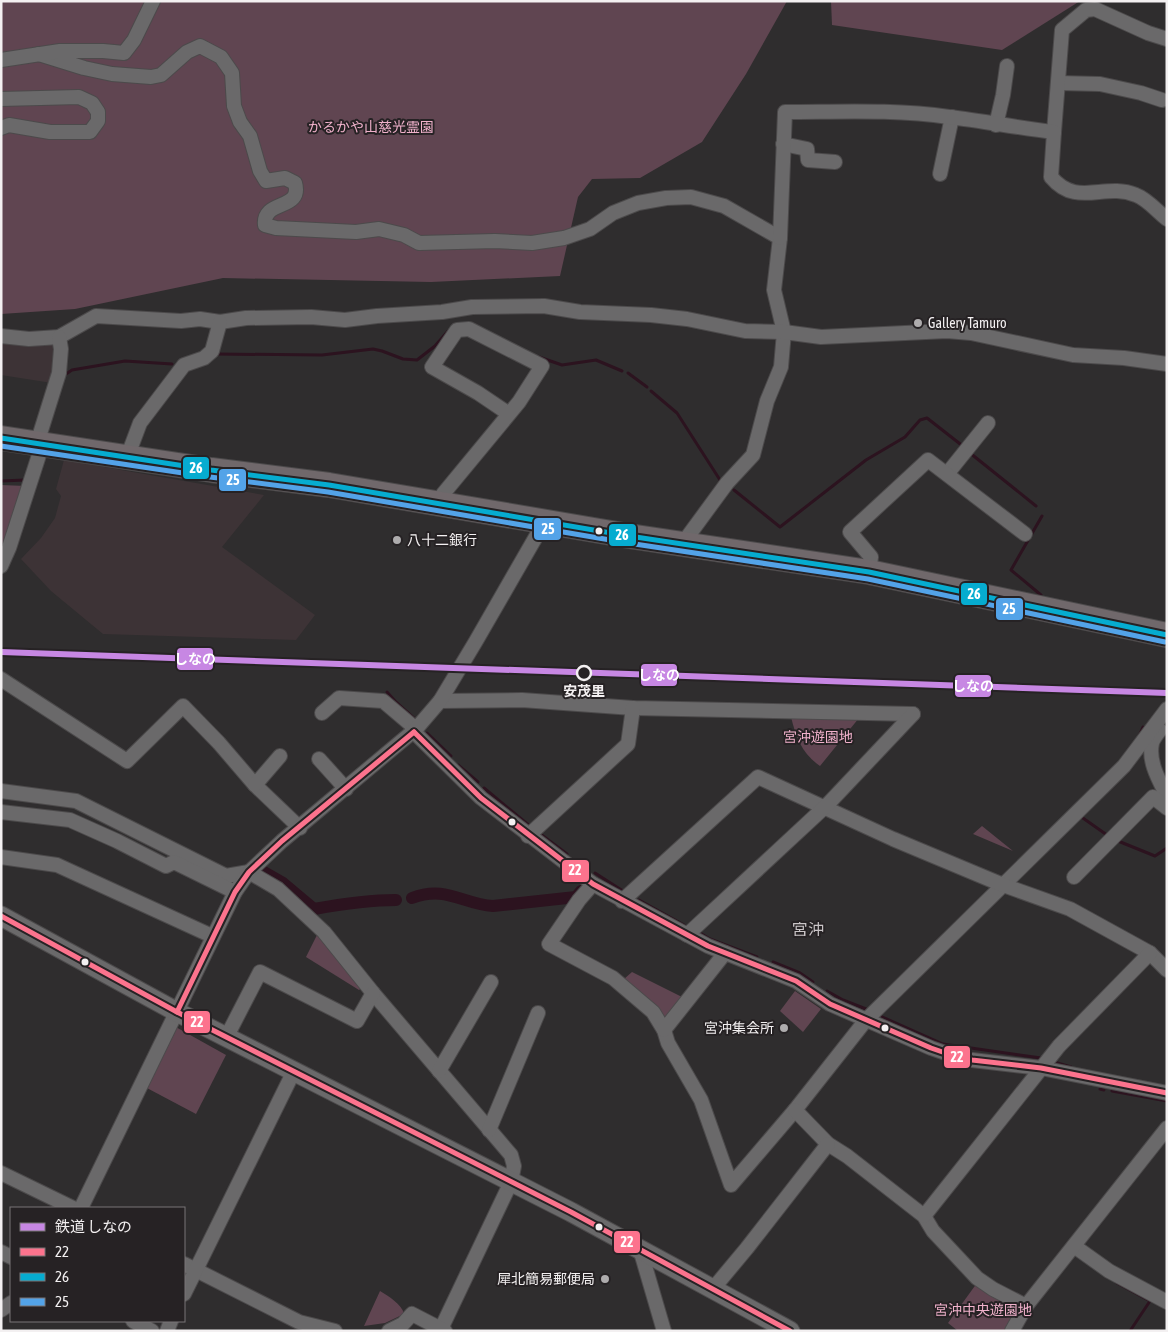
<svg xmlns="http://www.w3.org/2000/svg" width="1168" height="1332" font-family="'Asap Condensed','Noto Sans JP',sans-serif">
	<rect width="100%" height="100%" fill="#2f2d2e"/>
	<g fill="#3d3336">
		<polygon points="1,339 51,341 59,346 52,383 1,375"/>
		<polygon points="64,460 264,495 222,547 315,615 296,640 103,634 51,591 21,559 41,538 55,518 61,496 56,489"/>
	</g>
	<g fill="#604551">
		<polygon points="1,1 787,1 746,74 702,142 640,178 592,179 578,197 560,276 431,282 223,278 75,309 1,314"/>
		<polygon points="831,1 1080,1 1002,50 832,25"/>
		<polygon points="1,485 26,486 1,557"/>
		<path d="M791,717L859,718L820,766C802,754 796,737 791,717Z"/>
		<polygon points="982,826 1013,851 973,834"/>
		<polygon points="318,933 363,987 359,990 306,957"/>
		<polygon points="632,972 684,998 668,1019 663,1017 624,979"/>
		<polygon points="795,991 821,1009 803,1032 780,1011"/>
		<polygon points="174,1026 226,1055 196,1114 145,1087"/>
		<polygon points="977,1283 1019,1308 1006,1331 958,1331 948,1323"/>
		<path d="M380,1291C388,1296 402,1304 404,1314L385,1323L364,1326Z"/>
	</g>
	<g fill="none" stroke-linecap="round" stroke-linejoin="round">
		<g stroke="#2c131f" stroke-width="3">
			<polyline points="216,354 322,355 373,349 382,351 403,359 417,360 435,346 448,331 452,329"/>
			<polyline points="539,357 562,365 596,360 622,371"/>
			<polyline points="628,373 647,387"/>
			<polyline points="63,376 72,370 125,361 172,364"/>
			<polyline points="651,391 677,413 720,480"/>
			<polyline points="970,453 1036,506"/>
			<polyline points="1,481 25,480"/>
			<polyline points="734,490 780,527 866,460 905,437 920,420 927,418 964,447"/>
			<polyline points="1041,595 1011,570 1042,516"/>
			<polyline points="387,692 395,701 415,719"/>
			<polyline points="427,733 451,756"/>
			<polyline points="1139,736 1143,727"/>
			<polyline points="458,765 478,782"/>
			<polyline points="484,788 531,827"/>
			<polyline points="1080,816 1107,835"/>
			<polyline points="539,833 567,854"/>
			<polyline points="1118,841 1155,856 1167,848"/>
			<polyline points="576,860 586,867"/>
			<polyline points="595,873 623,891"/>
			<polyline points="639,900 684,925"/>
			<polyline points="700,933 710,939 757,957"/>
			<polyline points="773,962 800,973 813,982"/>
			<polyline points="827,991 843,1000 866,1009"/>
			<polyline points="880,1016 943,1044 1041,1058"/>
			<polyline points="1054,1062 1071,1067"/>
			<polyline points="1100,1089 1104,1090"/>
			<polyline points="1112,1091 1167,1101"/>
			<polyline points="1117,1283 1150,1301 1130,1331"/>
		</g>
		<g stroke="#2c131f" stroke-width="12">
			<path d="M262,871L283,883L314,909C342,904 368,900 396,900"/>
			<path d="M412,898C446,885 462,904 493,906L576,897L581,891"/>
		</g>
		<g stroke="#4c4a4b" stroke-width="16">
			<g id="street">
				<path d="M39,54L84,68L112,74L151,77L161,75L187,52L200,46L221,57L232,73L234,106L240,122L250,136L260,171L266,181L285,178L295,183C303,211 262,199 265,225L276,228L356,232L379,229L404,235L419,243L495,241L532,243L564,238L590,229L613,213L638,203L666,198L691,197L724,206L780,238L774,290L784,332L781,367L767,401L753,455L727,483L683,543"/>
				<polyline points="1,60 60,51 103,51 124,53 134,40 153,1"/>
				<polyline points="1058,83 1100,84 1141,93 1162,100"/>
				<polyline points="1,99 79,97 92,103 98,112 98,121 90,132 50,132 9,125 1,128"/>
				<polyline points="996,125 1003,95 1007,66"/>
				<polyline points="1054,132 1062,30 1086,10 1095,9 1148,33 1167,39"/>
				<polyline points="783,144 807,149 808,160 835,162"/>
				<polyline points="940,174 952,117"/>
				<path d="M780,238L785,112C839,112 894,109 949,117C984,121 1019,128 1054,132L1051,177C1077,208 1104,182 1136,195C1147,199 1157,211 1167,219"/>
				<polyline points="1,336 29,339 59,337 96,316 181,321 200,319 220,322 246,318 311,317 345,320 377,316 442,312 472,307 544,306 580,312 651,315 687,319 745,331 784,332 821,337 947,331 971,333 1073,355 1124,358 1167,364"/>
				<polyline points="129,458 131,447 140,423 184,365 204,358 212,351 220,322"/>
				<polyline points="947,474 988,423"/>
				<polyline points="442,503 443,494 519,402 542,366 469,329 457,330 432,367 478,393 509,414"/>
				<polyline points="1,566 9,548 40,452 39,437 59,373 61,349 59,337"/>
				<polyline points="869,572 871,557 850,532 928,460 1025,534"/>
				<polyline points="1,679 127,761 183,706 219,743 255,785 300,828"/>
				<polyline points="440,701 522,700 633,708 913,714"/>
				<polyline points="322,713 339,698 383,701 416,729"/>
				<path d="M1160,730C1157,734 1153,739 1152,743C1148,762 1159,780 1167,796"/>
				<polyline points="414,732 481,798 593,884 708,946 796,981 830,1004 931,1048 954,1056 972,1060 1041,1068 1167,1093"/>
				<polyline points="319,759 346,789"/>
				<polyline points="255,785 280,756"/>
				<polyline points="1,791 76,801 226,876 249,872 278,889 324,932 373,993 511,1155 514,1166 511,1182 440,1331"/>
				<polyline points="1,812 70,820 117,841 166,866 174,862 235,892"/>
				<polyline points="528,836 628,744 633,708"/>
				<polyline points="1,857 57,865 212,936"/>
				<polyline points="1074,877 1153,797 1167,808"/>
				<polyline points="593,884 579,900 549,944 613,978 653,1012 664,1030 668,1043 701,1100 731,1185 795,1110 866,1020 1124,766 1167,709"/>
				<polyline points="622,901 758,777 893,839 1003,885 1070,909 1150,953 1167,970"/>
				<polyline points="687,935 828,804 913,714"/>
				<polyline points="664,1030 725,953"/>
				<polyline points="227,1036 260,972 357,1021 373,993"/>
				<polyline points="439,1071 491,982"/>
				<polyline points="795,1110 828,1144 847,1156 924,1216 933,1231 977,1278 993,1289 1026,1306"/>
				<polyline points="489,1130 538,1013"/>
				<polyline points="1,1173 73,1208"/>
				<polyline points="81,1208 235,892 249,872 282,841 416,729 440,701 476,641 545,521"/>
				<polyline points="924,1216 1059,1046 1150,953"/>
				<polyline points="1074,1246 1109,1271 1167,1302"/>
				<polyline points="640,1249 664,1331"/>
				<polyline points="1,1252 11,1257"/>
				<polyline points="184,1264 299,1322 335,1331"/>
				<polyline points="712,1290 747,1248 828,1144"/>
				<polyline points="184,1294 294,1071"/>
				<polyline points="1,1310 11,1303"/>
				<polyline points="133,1321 152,1331"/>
				<polyline points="167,1331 171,1321"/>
				<polyline points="389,1331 403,1324 412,1314 445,1331"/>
				<polyline points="1012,1331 1026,1306 1167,1128"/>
			</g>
		</g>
		<g stroke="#4c4a4b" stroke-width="21">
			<polyline id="secondary" points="1,916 177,1012 571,1212 790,1331"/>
		</g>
		<g stroke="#4c4a4b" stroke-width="26">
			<polyline id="highway" points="1,438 211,470 329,485 629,536 869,572 1167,635"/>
		</g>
		<use href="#street" stroke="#6a696a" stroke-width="14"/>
		<use href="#secondary" stroke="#6a696a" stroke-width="19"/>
		<use href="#highway" stroke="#70686b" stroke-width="24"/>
		<g stroke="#262224" stroke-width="9">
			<g id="bus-1">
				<polyline points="414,732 481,798 593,884 708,946 796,981 830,1004 931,1048 954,1056 972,1060 1041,1068 1167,1093"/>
				<polyline points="1,916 177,1012 571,1212 790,1331"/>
				<polyline points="177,1012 235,892 249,872 282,841 414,732"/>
			</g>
		</g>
		<g stroke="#262224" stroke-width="9">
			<polyline id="bus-2" points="1,438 211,470 329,485 629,536 869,572 1167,635"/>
		</g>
		<g stroke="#262224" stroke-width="9">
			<polyline id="bus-3" points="1,446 210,477 328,492 628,543 868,579 1165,642"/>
		</g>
		<use href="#bus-1" stroke="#fc738d" stroke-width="5"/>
		<use href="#bus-2" stroke="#06acd0" stroke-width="5"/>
		<use href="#bus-3" stroke="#53a3e8" stroke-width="5"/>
		<g stroke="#262224" stroke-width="10">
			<polyline id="rail-1" points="1,652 1167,693"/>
		</g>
		<use href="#rail-1" stroke="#c787e3" stroke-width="6"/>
	</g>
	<g fill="#aeacad" stroke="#262224" stroke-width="2">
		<circle cx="918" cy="323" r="5"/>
		<circle cx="397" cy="540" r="5"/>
		<circle cx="784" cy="1028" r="5"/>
		<circle cx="605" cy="1279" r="5"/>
	</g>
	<g fill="#f3f0f1" stroke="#262224" stroke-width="2">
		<circle cx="599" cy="531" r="4.5"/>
		<circle cx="512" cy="822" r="4.5"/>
		<circle cx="85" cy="962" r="4.5"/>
		<circle cx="885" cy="1028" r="4.5"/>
		<circle cx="599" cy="1227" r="4.5"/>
	</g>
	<circle fill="#262224" stroke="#f3f0f1" stroke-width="2.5" cx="584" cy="673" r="7"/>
	<g text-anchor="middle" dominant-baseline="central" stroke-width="4" stroke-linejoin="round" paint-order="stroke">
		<g font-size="14" fill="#f0b1cb" stroke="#262224">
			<text x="371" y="127">かるかや山慈光霊園</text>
			<text x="818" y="737">宮沖遊園地</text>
			<text x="983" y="1310">宮沖中央遊園地</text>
		</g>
		<g font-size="14" fill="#f3f0f1" stroke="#262224" text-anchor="start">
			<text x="928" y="323">Gallery Tamuro</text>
			<text x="407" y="540">八十二銀行</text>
			<text x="774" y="1028" text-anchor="end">宮沖集会所</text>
			<text x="595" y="1279" text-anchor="end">犀北簡易郵便局</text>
		</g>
		<g font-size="14" font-weight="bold" fill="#f3f0f1" stroke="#262224">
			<text x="584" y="691">安茂里</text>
		</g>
		<g font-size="16" fill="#c9c4c6" stroke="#262224">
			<text x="808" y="929">宮沖</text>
		</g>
	</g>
	<g stroke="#262224" stroke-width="2">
		<rect x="182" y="456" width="28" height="24" rx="5" fill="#06acd0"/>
		<rect x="218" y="468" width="29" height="24" rx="5" fill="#53a3e8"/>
		<rect x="533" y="517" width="29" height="24" rx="5" fill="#53a3e8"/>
		<rect x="608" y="523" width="29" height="24" rx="5" fill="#06acd0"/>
		<rect x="960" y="582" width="28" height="24" rx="5" fill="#06acd0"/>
		<rect x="995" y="597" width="29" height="24" rx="5" fill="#53a3e8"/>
		<rect x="176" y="647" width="38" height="24" rx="5" fill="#c787e3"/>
		<rect x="640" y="663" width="38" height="24" rx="5" fill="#c787e3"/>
		<rect x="954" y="674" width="38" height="24" rx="5" fill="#c787e3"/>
		<rect x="561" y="859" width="29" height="24" rx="5" fill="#fc738d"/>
		<rect x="183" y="1010" width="28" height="24" rx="5" fill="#fc738d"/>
		<rect x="943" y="1045" width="28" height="24" rx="5" fill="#fc738d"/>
		<rect x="613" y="1230" width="28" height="24" rx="5" fill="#fc738d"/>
	</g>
	<g font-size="14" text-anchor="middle" font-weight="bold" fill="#fff">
		<text x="196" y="473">26</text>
		<text x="233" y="485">25</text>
		<text x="548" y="534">25</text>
		<text x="622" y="540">26</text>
		<text x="974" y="599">26</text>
		<text x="1009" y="614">25</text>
		<text x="195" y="664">しなの</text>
		<text x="659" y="680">しなの</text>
		<text x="973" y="691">しなの</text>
		<text x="575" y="875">22</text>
		<text x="197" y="1027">22</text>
		<text x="957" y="1062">22</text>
		<text x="627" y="1247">22</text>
	</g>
	<rect width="1168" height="1332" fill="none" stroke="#f3f0f1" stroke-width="5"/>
	<rect x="10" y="1207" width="175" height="115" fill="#262224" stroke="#787476"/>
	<rect x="20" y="1223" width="25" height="8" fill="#c787e3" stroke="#787476"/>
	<text x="55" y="1232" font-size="15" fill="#f3f0f1">鉄道 しなの</text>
	<rect x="20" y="1248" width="25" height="8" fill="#fc738d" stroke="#787476"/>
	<text x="55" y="1257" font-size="15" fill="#f3f0f1">22</text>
	<rect x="20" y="1273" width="25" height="8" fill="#06acd0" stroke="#787476"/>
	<text x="55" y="1282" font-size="15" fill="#f3f0f1">26</text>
	<rect x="20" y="1298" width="25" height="8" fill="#53a3e8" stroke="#787476"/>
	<text x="55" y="1307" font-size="15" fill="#f3f0f1">25</text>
</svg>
